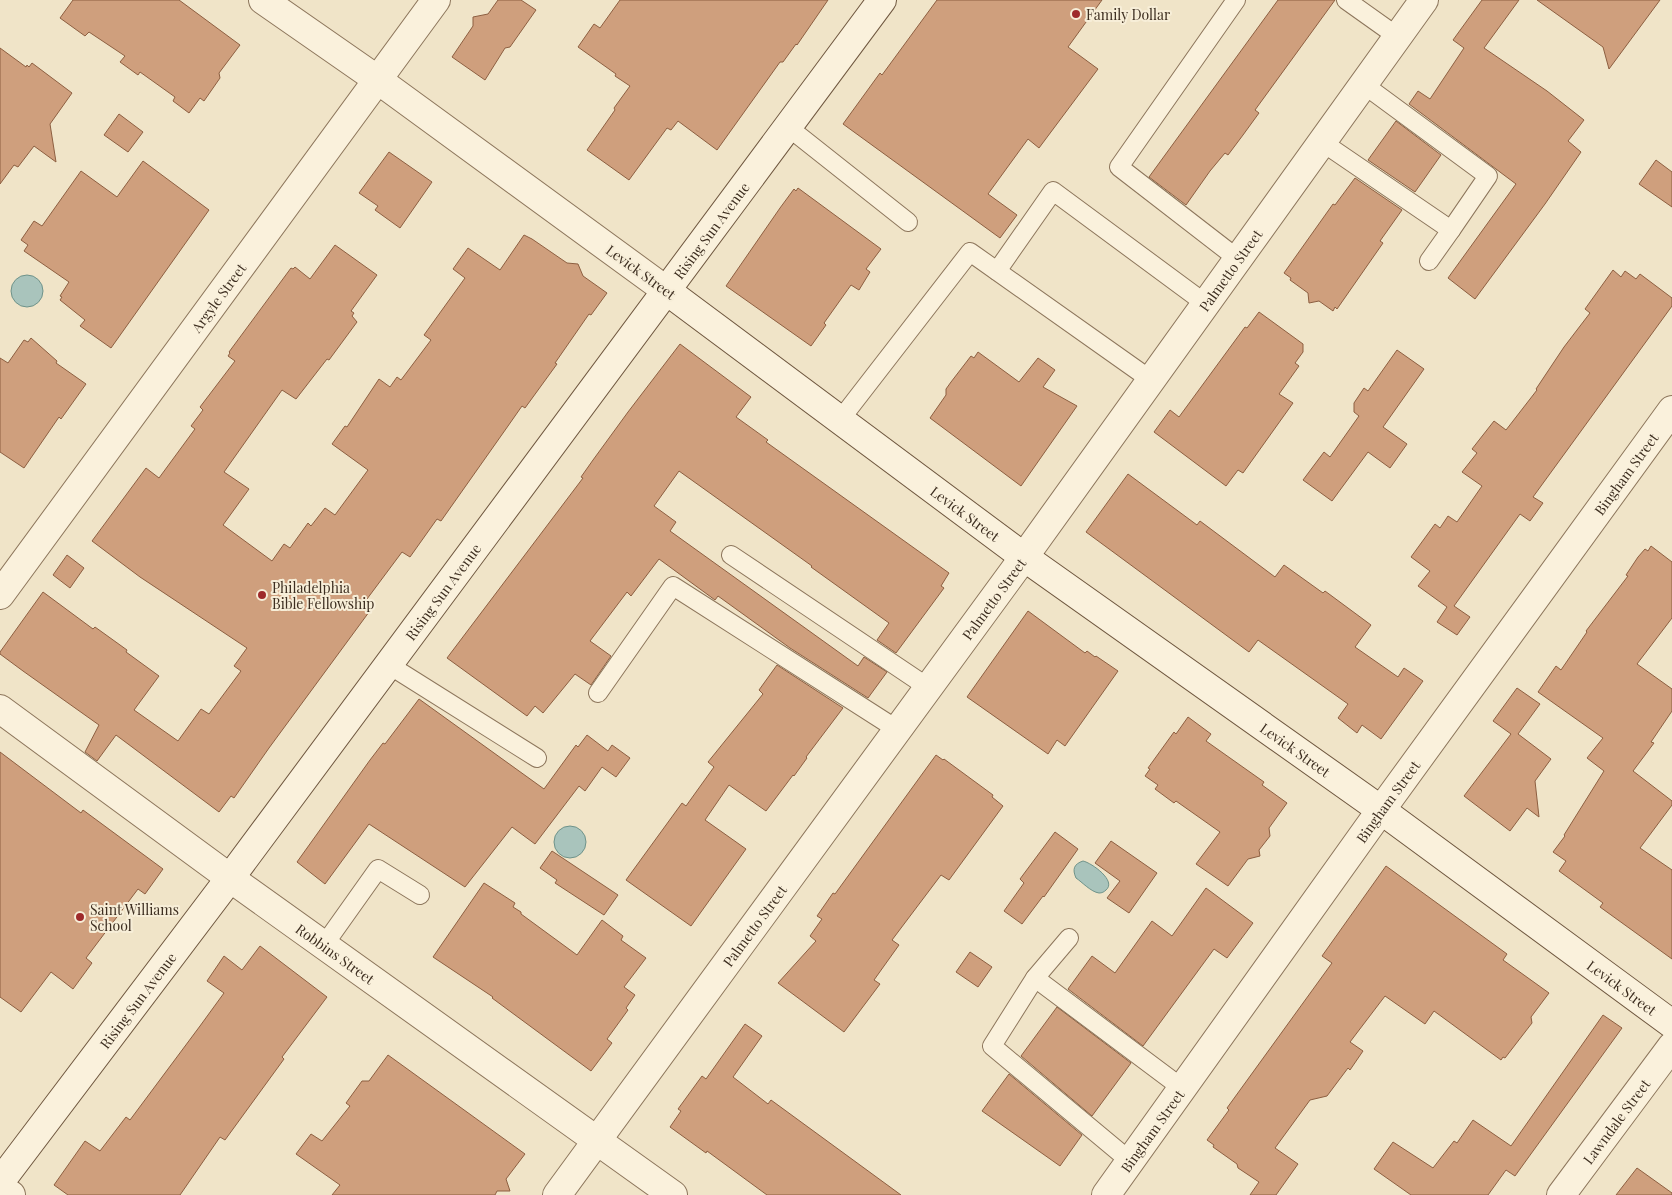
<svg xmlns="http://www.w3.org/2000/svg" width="1672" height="1195" font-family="'Playfair Display',serif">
	<rect width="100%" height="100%" fill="#f0e4c8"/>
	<g fill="#a9c4bc" stroke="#6f938a">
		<circle cx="27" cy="291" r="16"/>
		<circle cx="570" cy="842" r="16"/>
		<path d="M1083,861C1092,863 1117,881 1106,890C1104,892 1102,893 1099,893C1091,892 1082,882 1076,878C1072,869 1074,864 1083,861Z"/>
	</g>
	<g fill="#cf9f7d" stroke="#8d5f41">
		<polygon points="73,0 179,0 240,45 219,73 220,78 204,101 200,98 189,113 173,101 175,97 140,72 138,75 120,62 125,56 89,32 85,36 60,18"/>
		<polygon points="498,0 521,0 536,10 510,47 505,48 485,80 452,57 473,26 473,17 488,14"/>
		<polygon points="620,0 828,0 797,45 796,44 783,62 780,62 717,150 678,121 671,130 667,128 629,180 587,150 615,110 614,108 630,86 615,76 616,74 578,47 594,24 600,28"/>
		<polygon points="937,0 1102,0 1068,47 1098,69 1039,148 1028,139 988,194 1017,215 1000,238 843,124 880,73 882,75"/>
		<polygon points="1278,0 1335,0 1255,110 1259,113 1243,135 1228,155 1225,153 1210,171 1186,205 1149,177"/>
		<polygon points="1482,0 1519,0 1484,48 1547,91 1584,120 1568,141 1581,152 1545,204 1475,299 1448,278 1516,184 1409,104 1418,91 1430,99 1464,48 1453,40"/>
		<polygon points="1537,0 1660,0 1609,69 1603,47"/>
		<polygon points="0,48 26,67 27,65 29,67 32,63 72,93 50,124 56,162 34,146 18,167 14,165 0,184"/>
		<polygon points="119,114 143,132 128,152 104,135"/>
		<polygon points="1396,121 1441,155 1415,192 1368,160"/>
		<polygon points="389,152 432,182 400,228 375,210 378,206 359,193"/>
		<polygon points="1656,160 1672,172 1672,207 1639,184"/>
		<polygon points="143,161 209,210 111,348 80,326 85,320 60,300 62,297 60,296 69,282 24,251 28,245 21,240 34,221 42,226 81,171 117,197"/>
		<polygon points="1355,178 1402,210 1380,241 1383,243 1337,309 1335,307 1333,311 1319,301 1309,303 1308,293 1290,280 1291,278 1284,273 1333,204 1335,205"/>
		<polygon points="798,188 881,249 866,269 870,272 859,290 851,285 824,323 826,325 811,346 726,286 780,208 794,189 796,191"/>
		<polygon points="524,235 532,239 567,263 578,264 583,276 607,293 591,315 589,314 555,363 557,364 525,408 522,406 508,426 441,521 437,519 410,557 402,552 364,603 372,608 269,748 234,798 231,796 219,812 116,735 97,761 85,752 99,725 23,671 0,654 0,652 43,592 93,629 95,627 127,650 126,652 159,676 134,710 178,741 201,709 209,714 241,671 234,666 247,648 140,577 92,541 146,468 159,478 195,429 191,426 203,410 200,407 235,361 228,356 230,353 229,352 291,268 293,269 295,267 310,279 335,245 377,275 351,311 354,313 352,316 357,322 329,360 327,359 296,399 282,390 224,472 249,489 223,525 272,561 284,544 290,548 308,523 311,526 325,508 335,515 368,470 332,444 345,426 347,427 379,379 390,387 397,377 401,380 431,340 424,335 465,278 453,269 468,248 500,270"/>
		<polygon points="1613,270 1621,277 1625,271 1636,279 1640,274 1672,298 1672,306 1533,497 1543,503 1530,521 1520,514 1454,606 1470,617 1457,635 1437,622 1447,607 1418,586 1430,571 1411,557 1435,524 1440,528 1448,516 1457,522 1482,486 1462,472 1477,453 1472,449 1494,421 1506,430 1537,390 1536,389 1564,347 1590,313 1585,309"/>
		<polygon points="1259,312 1303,344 1303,352 1295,363 1299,366 1279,394 1293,403 1243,473 1238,470 1226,486 1154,432 1170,410 1179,417 1245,327 1247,328"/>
		<polygon points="31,338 57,361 56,363 86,384 61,419 59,417 24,468 0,452 0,358 8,363 24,340 28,342"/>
		<polygon points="680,344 751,397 736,417 768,440 766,442 949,573 941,586 944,588 896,653 877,640 889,623 811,567 812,566 679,471 654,506 676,522 670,531 858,666 864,657 887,672 868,698 790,648 718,596 715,600 659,559 631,596 627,592 590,641 611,656 591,685 575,674 543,713 535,706 527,716 447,658 583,478 581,477 593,460 628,412"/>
		<polygon points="1397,350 1424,369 1383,427 1407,444 1390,468 1368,452 1332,501 1303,480 1324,452 1330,457 1359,416 1354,412 1354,403 1364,388 1368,391"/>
		<polygon points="978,352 1019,382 1038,358 1055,370 1043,387 1077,406 1021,486 930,418 946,395 946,389 951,382 971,356 974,358"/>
		<polygon points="1128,474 1197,525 1200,521 1275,577 1284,565 1323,593 1325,591 1371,625 1355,647 1398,677 1404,668 1423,681 1381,739 1362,725 1357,733 1338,718 1348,704 1258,640 1249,652 1086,532"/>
		<polygon points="1651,546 1672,562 1672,618 1637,664 1672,689 1672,711 1651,742 1654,743 1633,771 1672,801 1672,805 1640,848 1672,870 1672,959 1600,907 1603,903 1559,871 1566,861 1553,852 1565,836 1564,835 1604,771 1587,758 1603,738 1538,692 1556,666 1561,670 1587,632 1586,631 1628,576 1626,575 1638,557 1645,549 1648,551"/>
		<polygon points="67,555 84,568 70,588 53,575"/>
		<polygon points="1028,611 1085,653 1087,651 1095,657 1096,656 1118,671 1065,746 1057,740 1048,754 967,697"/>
		<polygon points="777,665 843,708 806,757 807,758 794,776 793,775 766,811 729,785 705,820 746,849 691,926 626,880 682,803 686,806 714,767 708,762 763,694 759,690"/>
		<polygon points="1517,688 1540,704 1518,734 1551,759 1535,781 1539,817 1527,808 1510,831 1464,796 1511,734 1493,721"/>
		<polygon points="419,699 544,789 576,745 578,747 587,735 608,751 612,745 630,758 616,777 602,767 585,791 579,786 535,844 512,827 465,887 369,824 325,884 297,862 370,760 383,743 385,744"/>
		<polygon points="1188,717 1211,734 1206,741 1264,782 1262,785 1287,803 1269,828 1270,836 1259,850 1260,856 1248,859 1228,886 1196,864 1220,832 1176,801 1174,803 1155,789 1158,785 1145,776 1150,769 1148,768 1174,732 1176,734"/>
		<polygon points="0,752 81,813 83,810 163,869 145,894 138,889 86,958 92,963 73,989 51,972 21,1012 0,997"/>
		<polygon points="936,755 943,760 944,759 993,795 992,797 1003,806 949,880 941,875 892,940 899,945 874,980 880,984 844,1032 778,983 816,941 810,936 822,919 817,916 833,893 835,894"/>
		<polygon points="1055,832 1078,849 1044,897 1043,896 1022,924 1004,911 1024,883 1020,879"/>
		<polygon points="1111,841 1157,873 1129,913 1107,898 1120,881 1095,863"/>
		<polygon points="552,851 618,895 604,915 555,883 557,880 540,868"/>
		<polygon points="1386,866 1507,954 1503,960 1549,993 1531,1017 1532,1023 1505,1058 1503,1057 1501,1060 1434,1011 1425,1024 1385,996 1350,1042 1363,1051 1350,1070 1348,1068 1327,1096 1310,1100 1275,1148 1298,1164 1276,1195 1250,1195 1259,1182 1238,1168 1237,1164 1213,1147 1214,1145 1207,1140 1229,1110 1227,1108 1332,963 1322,956"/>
		<polygon points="484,883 515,903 513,907 521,912 521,914 577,955 602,920 623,936 621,940 646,958 624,987 635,995 626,1008 628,1010 607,1039 612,1043 591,1071 492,998 493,997 433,957"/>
		<polygon points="1206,888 1253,923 1227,958 1214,949 1143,1046 1068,989 1092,956 1115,973 1152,921 1172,936"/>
		<polygon points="260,946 327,997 282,1057 284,1059 225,1140 220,1137 180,1195 68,1195 54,1185 85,1141 100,1151 126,1117 130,1120 200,1026 224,993 207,981 224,956 242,970"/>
		<polygon points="970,952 992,967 978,987 956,972"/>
		<polygon points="1057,1007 1131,1063 1092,1116 1021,1056"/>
		<polygon points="1603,1015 1622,1028 1515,1176 1506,1170 1488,1195 1411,1195 1374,1169 1393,1142 1433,1168 1454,1141 1457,1143 1473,1120 1511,1146"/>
		<polygon points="745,1024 762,1036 733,1077 768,1104 771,1100 901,1195 767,1195 707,1151 706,1153 670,1127 681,1111 678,1109 702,1076 706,1079"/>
		<polygon points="388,1055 525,1154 506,1179 510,1191 497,1191 495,1195 332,1195 340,1185 296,1154 311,1134 322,1141 350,1106 346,1103 362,1081 369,1081"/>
		<polygon points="1009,1074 1082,1135 1060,1166 982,1111"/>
		<polygon points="1637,1168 1672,1193 1672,1195 1616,1195"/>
	</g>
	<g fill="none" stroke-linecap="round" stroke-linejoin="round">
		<g stroke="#8d765c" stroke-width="20">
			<g id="service">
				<polyline points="1236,0 1119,167 1238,259"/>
				<polyline points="1346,0 1398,37"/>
				<polyline points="788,127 908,222"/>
				<polyline points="1322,142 1451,230 1488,176 1363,84"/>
				<polyline points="1429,261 1451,230"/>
				<polyline points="997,271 1053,191 1206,304"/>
				<polyline points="840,420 970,252 1151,380"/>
				<polyline points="731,555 929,688"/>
				<polyline points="389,665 537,758"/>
				<polyline points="598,693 673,586 898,730"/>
				<polyline points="1069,938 1035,978 1182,1088"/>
				<polyline points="324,945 378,869 420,895"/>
				<polyline points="1035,978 992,1046 1130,1161"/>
			</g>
		</g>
		<g stroke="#8d765c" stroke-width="30">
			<g id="minor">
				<path id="s1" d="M0,595L436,0"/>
				<polyline points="0,1187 11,1195"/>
				<path id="s2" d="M557,1195L1024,557L1424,0"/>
				<path id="s3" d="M1106,1195L1381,810L1672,410"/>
				<path id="s4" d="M1561,1195L1672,1046"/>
			</g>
		</g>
		<g stroke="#8d765c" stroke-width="30">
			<g id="tertiary">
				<polyline points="263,0 378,80 667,291"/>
				<path id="s5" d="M0,709L230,878L673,1195"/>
			</g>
		</g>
		<g stroke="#6f573f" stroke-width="30">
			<g id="secondary">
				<path id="s6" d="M667,291L1024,557L1381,810L1672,1024"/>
				<path id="s7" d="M0,1182L230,878L882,0"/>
			</g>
		</g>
		<use href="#service" stroke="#faf1dc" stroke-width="18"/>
		<use href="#minor" stroke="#faf1dc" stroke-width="28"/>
		<use href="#tertiary" stroke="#faf1dc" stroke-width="28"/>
		<use href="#secondary" stroke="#faf1dc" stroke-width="28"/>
	</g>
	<g fill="#9e2a2b" stroke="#f7eed8" stroke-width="2">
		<circle cx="1076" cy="14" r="5"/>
		<circle cx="262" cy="595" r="5"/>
		<circle cx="80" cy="917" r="5"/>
	</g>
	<g text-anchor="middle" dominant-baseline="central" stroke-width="4" stroke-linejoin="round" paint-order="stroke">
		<g font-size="14" fill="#3d2e20" stroke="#f7eed8" text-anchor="start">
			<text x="1086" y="14">Family Dollar</text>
			<text x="272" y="587">Philadelphia<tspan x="272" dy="16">Bible Fellowship</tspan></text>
			<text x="90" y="909">Saint Williams<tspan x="90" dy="16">School</tspan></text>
		</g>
		<g font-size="14" fill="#3d2e20" stroke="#f7eed8">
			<text stroke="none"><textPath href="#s7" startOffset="1188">Rising Sun Avenue</textPath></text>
			<text stroke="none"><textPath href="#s2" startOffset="1144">Palmetto Street</textPath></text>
			<text transform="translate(641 272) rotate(36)">Levick Street</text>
			<text stroke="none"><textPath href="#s1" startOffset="369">Argyle Street</textPath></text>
			<text stroke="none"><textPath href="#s3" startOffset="889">Bingham Street</textPath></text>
			<text stroke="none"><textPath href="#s6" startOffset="372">Levick Street</textPath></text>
			<text stroke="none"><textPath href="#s7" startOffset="738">Rising Sun Avenue</textPath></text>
			<text stroke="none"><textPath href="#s2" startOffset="739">Palmetto Street</textPath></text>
			<text stroke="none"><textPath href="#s6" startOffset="778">Levick Street</textPath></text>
			<text stroke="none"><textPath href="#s3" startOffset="484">Bingham Street</textPath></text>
			<text stroke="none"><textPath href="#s2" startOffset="334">Palmetto Street</textPath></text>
			<text stroke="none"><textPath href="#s5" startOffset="415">Robbins Street</textPath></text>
			<text stroke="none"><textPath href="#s6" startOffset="1182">Levick Street</textPath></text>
			<text stroke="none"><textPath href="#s7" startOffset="228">Rising Sun Avenue</textPath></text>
			<text stroke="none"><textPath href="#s4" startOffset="92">Lawndale Street</textPath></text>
			<text stroke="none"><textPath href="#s3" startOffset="79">Bingham Street</textPath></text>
		</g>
	</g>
</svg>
